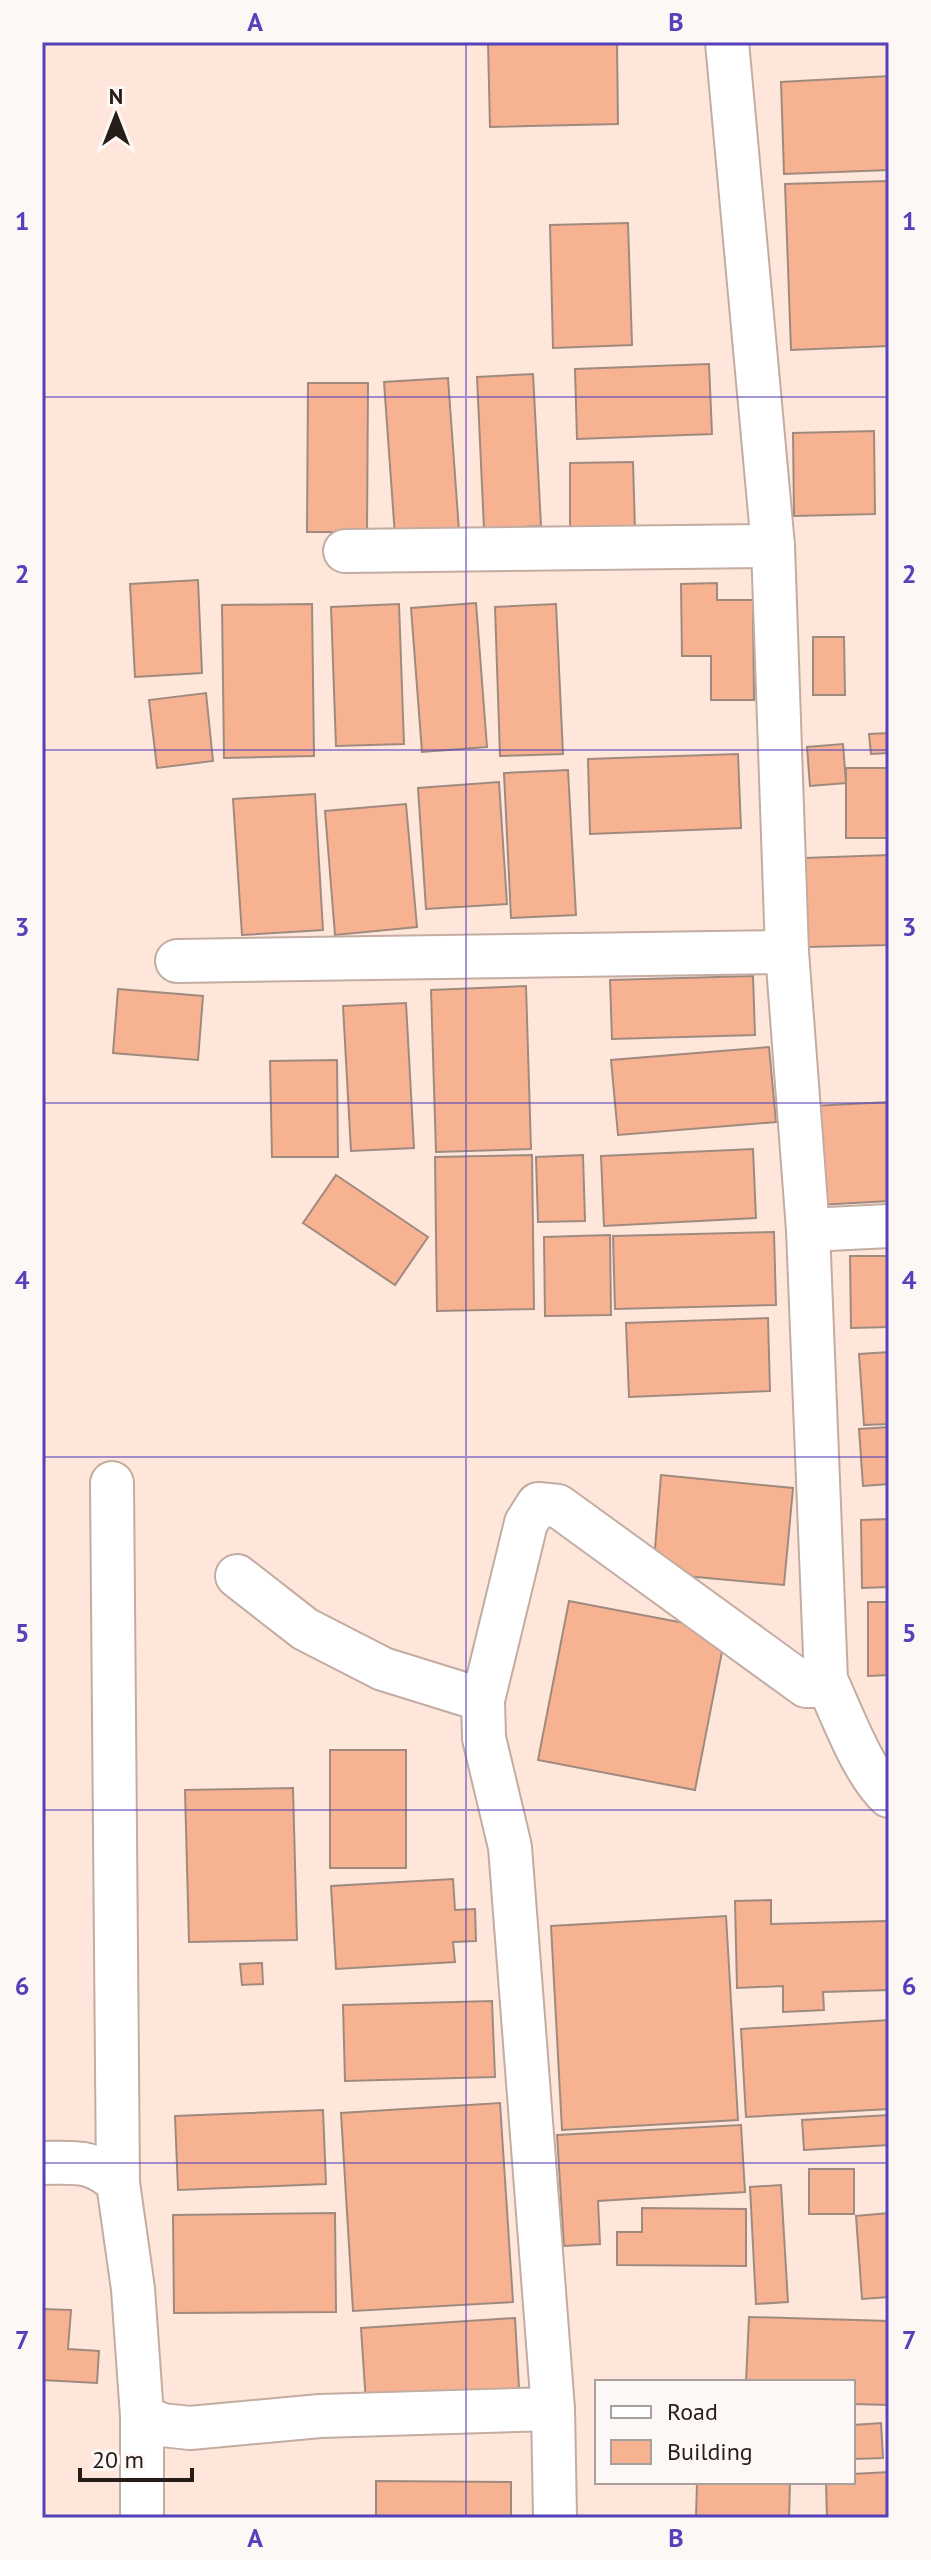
<svg xmlns="http://www.w3.org/2000/svg" width="931" height="2560" font-family="'PT Sans',sans-serif">
	<rect width="100%" height="100%" fill="#fee6db"/>
	<g fill="#f7b391" stroke="#a08a80" stroke-width="2">
		<polygon points="488,42 617,42 618,124 490,127"/>
		<polygon points="889,76 889,170 784,174 781,82"/>
		<polygon points="889,181 889,346 791,350 785,184"/>
		<polygon points="628,223 632,345 553,348 550,225"/>
		<polygon points="709,364 712,434 577,439 575,369"/>
		<polygon points="533,374 541,526 484,529 477,377"/>
		<polygon points="448,378 459,531 395,536 384,382"/>
		<polygon points="308,383 368,383 367,532 307,532"/>
		<polygon points="874,431 875,514 794,516 793,433"/>
		<polygon points="633,462 635,530 570,531 570,463"/>
		<polygon points="198,580 202,673 135,677 130,584"/>
		<polygon points="717,583 717,600 753,600 754,700 711,700 711,656 682,656 681,584"/>
		<polygon points="476,603 487,747 422,752 411,608"/>
		<polygon points="312,604 314,756 224,758 222,605"/>
		<polygon points="399,604 404,744 336,746 331,607"/>
		<polygon points="556,604 563,754 500,756 495,607"/>
		<polygon points="813,637 844,637 845,695 813,695"/>
		<polygon points="206,693 213,761 157,768 149,700"/>
		<polygon points="889,733 889,753 871,754 869,734"/>
		<polygon points="843,744 846,783 810,786 807,747"/>
		<polygon points="738,754 741,828 590,834 588,759"/>
		<rect x="846" y="768" width="43" height="70"/>
		<polygon points="568,770 576,915 511,918 504,773"/>
		<polygon points="499,782 507,904 426,909 418,788"/>
		<polygon points="315,794 323,930 242,935 233,799"/>
		<polygon points="406,804 417,927 335,935 325,811"/>
		<polygon points="889,855 889,945 807,947 804,858"/>
		<polygon points="753,976 755,1035 612,1039 610,980"/>
		<polygon points="526,986 531,1149 436,1152 431,990"/>
		<polygon points="118,989 203,996 198,1060 113,1053"/>
		<polygon points="406,1003 414,1148 351,1151 343,1006"/>
		<polygon points="769,1047 776,1122 618,1135 611,1060"/>
		<polygon points="337,1060 338,1157 272,1157 270,1061"/>
		<polygon points="889,1102 889,1201 818,1205 813,1106"/>
		<polygon points="753,1149 756,1218 604,1226 601,1156"/>
		<polygon points="532,1155 534,1309 437,1311 435,1157"/>
		<polygon points="583,1155 585,1221 538,1222 536,1157"/>
		<polygon points="336,1175 428,1237 395,1285 303,1223"/>
		<polygon points="774,1232 776,1305 615,1309 613,1236"/>
		<polygon points="610,1235 611,1315 545,1316 544,1237"/>
		<polygon points="850,1256 889,1256 889,1327 851,1328"/>
		<polygon points="768,1318 770,1391 629,1397 626,1323"/>
		<polygon points="889,1352 889,1424 864,1425 859,1354"/>
		<polygon points="889,1427 889,1484 863,1486 859,1429"/>
		<polygon points="661,1475 793,1488 784,1585 653,1573"/>
		<polygon points="889,1519 889,1587 862,1588 861,1520"/>
		<polygon points="569,1601 726,1631 695,1790 538,1760"/>
		<polygon points="868,1602 889,1602 889,1675 868,1676"/>
		<rect x="330" y="1750" width="76" height="118"/>
		<polygon points="293,1788 297,1940 189,1942 185,1790"/>
		<polygon points="453,1879 455,1910 475,1909 476,1941 453,1942 455,1962 336,1969 331,1886"/>
		<polygon points="771,1900 771,1924 887,1921 889,1990 823,1992 824,2010 783,2012 783,1986 737,1988 735,1901"/>
		<polygon points="726,1916 738,2120 562,2130 551,1926"/>
		<polygon points="262,1963 263,1984 242,1985 240,1964"/>
		<polygon points="492,2001 495,2077 345,2081 343,2005"/>
		<polygon points="889,2020 889,2109 746,2117 741,2029"/>
		<polygon points="500,2103 513,2302 353,2311 341,2113"/>
		<polygon points="323,2110 326,2184 178,2190 175,2116"/>
		<polygon points="889,2115 889,2145 804,2150 802,2120"/>
		<polygon points="741,2125 745,2192 598,2201 600,2244 564,2246 557,2135"/>
		<rect x="809" y="2169" width="45" height="45"/>
		<polygon points="781,2185 788,2302 756,2304 750,2187"/>
		<polygon points="642,2208 746,2209 746,2266 617,2265 617,2232 642,2232"/>
		<polygon points="335,2213 336,2312 174,2313 173,2215"/>
		<polygon points="889,2213 889,2297 862,2299 856,2216"/>
		<polygon points="42,2309 71,2310 68,2349 99,2351 97,2383 42,2380"/>
		<polygon points="749,2317 889,2321 889,2405 853,2404 853,2382 746,2382"/>
		<polygon points="515,2318 521,2423 368,2433 361,2328"/>
		<polygon points="881,2423 883,2458 853,2459 853,2425"/>
		<polygon points="889,2472 889,2518 827,2518 826,2482 853,2482 853,2474"/>
		<polygon points="376,2481 511,2482 511,2518 376,2518"/>
		<polygon points="697,2482 790,2482 789,2518 696,2518"/>
	</g>
	<g fill="none" stroke-linecap="round" stroke-linejoin="round">
		<g stroke="#c3aca1" stroke-width="46">
			<g id="minor">
				<path d="M727,42L773,546L787,952L808,1230L826,1680C842,1714 862,1771 889,1796"/>
				<polyline points="345,551 773,546"/>
				<polyline points="177,961 787,952"/>
				<polyline points="808,1230 889,1226"/>
				<polyline points="112,1483 118,2183"/>
				<polyline points="237,1576 305,1629 383,1669 483,1700"/>
				<path d="M42,2163C76,2163 92,2159 118,2183L133,2289L142,2416L162,2425L190,2428L320,2416L553,2409"/>
				<polyline points="142,2416 142,2518"/>
				<polyline points="555,2518 553,2409 510,1847 484,1738 483,1700 526,1523 538,1504 558,1506 806,1686 817,1686 826,1680"/>
			</g>
		</g>
		<use href="#minor" stroke="#fff" stroke-width="42"/>
	</g>
	<path fill="none" stroke="#5541b9" stroke-width="2" stroke-opacity="0.55" d="M466,42V2518M42,397H889M42,750H889M42,1103H889M42,1457H889M42,1810H889M42,2163H889"/>
	<rect width="931" height="2560" fill="none" stroke="#fdf8f6" stroke-width="88"/>
	<rect x="595" y="2380" width="260" height="104" fill="#fdf8f6" stroke="#a7a09e" stroke-width="2"/>
	<rect x="611" y="2406" width="40" height="12" fill="#ffffff" stroke="#a7a09e" stroke-width="2"/>
	<text x="667" y="2420" font-size="24" fill="#261d19">Road</text>
	<rect x="611" y="2440" width="40" height="24" fill="#f7b391" stroke="#a7a09e" stroke-width="2"/>
	<text x="667" y="2460" font-size="24" fill="#261d19">Building</text>
	<g transform="translate(116 116)" stroke="#fdf8f6" stroke-width="6" paint-order="stroke">
	<path d="M0-6L14 30L0 20L-14 30Z" fill="#261d19"/>
	<text y="-12" font-size="22" font-weight="bold" text-anchor="middle" fill="#261d19">N</text>
	</g>
	<path d="M80 2468v12h112v-12" fill="none" stroke="#261d19" stroke-width="4"/>
	<text x="92" y="2468" font-size="24" fill="#261d19" stroke="#fdf8f6" stroke-width="6" paint-order="stroke">20 m</text>
	<rect x="44" y="44" width="843" height="2472" fill="none" stroke="#5541b9" stroke-width="3"/>
	<g font-size="26" text-anchor="middle" font-weight="bold" fill="#5541b9">
		<text x="255" y="31">A</text>
		<text x="676" y="31">B</text>
		<text x="22" y="230">1</text>
		<text x="909" y="230">1</text>
		<text x="22" y="583">2</text>
		<text x="909" y="583">2</text>
		<text x="22" y="936">3</text>
		<text x="909" y="936">3</text>
		<text x="22" y="1289">4</text>
		<text x="909" y="1289">4</text>
		<text x="22" y="1642">5</text>
		<text x="909" y="1642">5</text>
		<text x="22" y="1995">6</text>
		<text x="909" y="1995">6</text>
		<text x="22" y="2349">7</text>
		<text x="909" y="2349">7</text>
		<text x="255" y="2547">A</text>
		<text x="676" y="2547">B</text>
	</g>
</svg>
